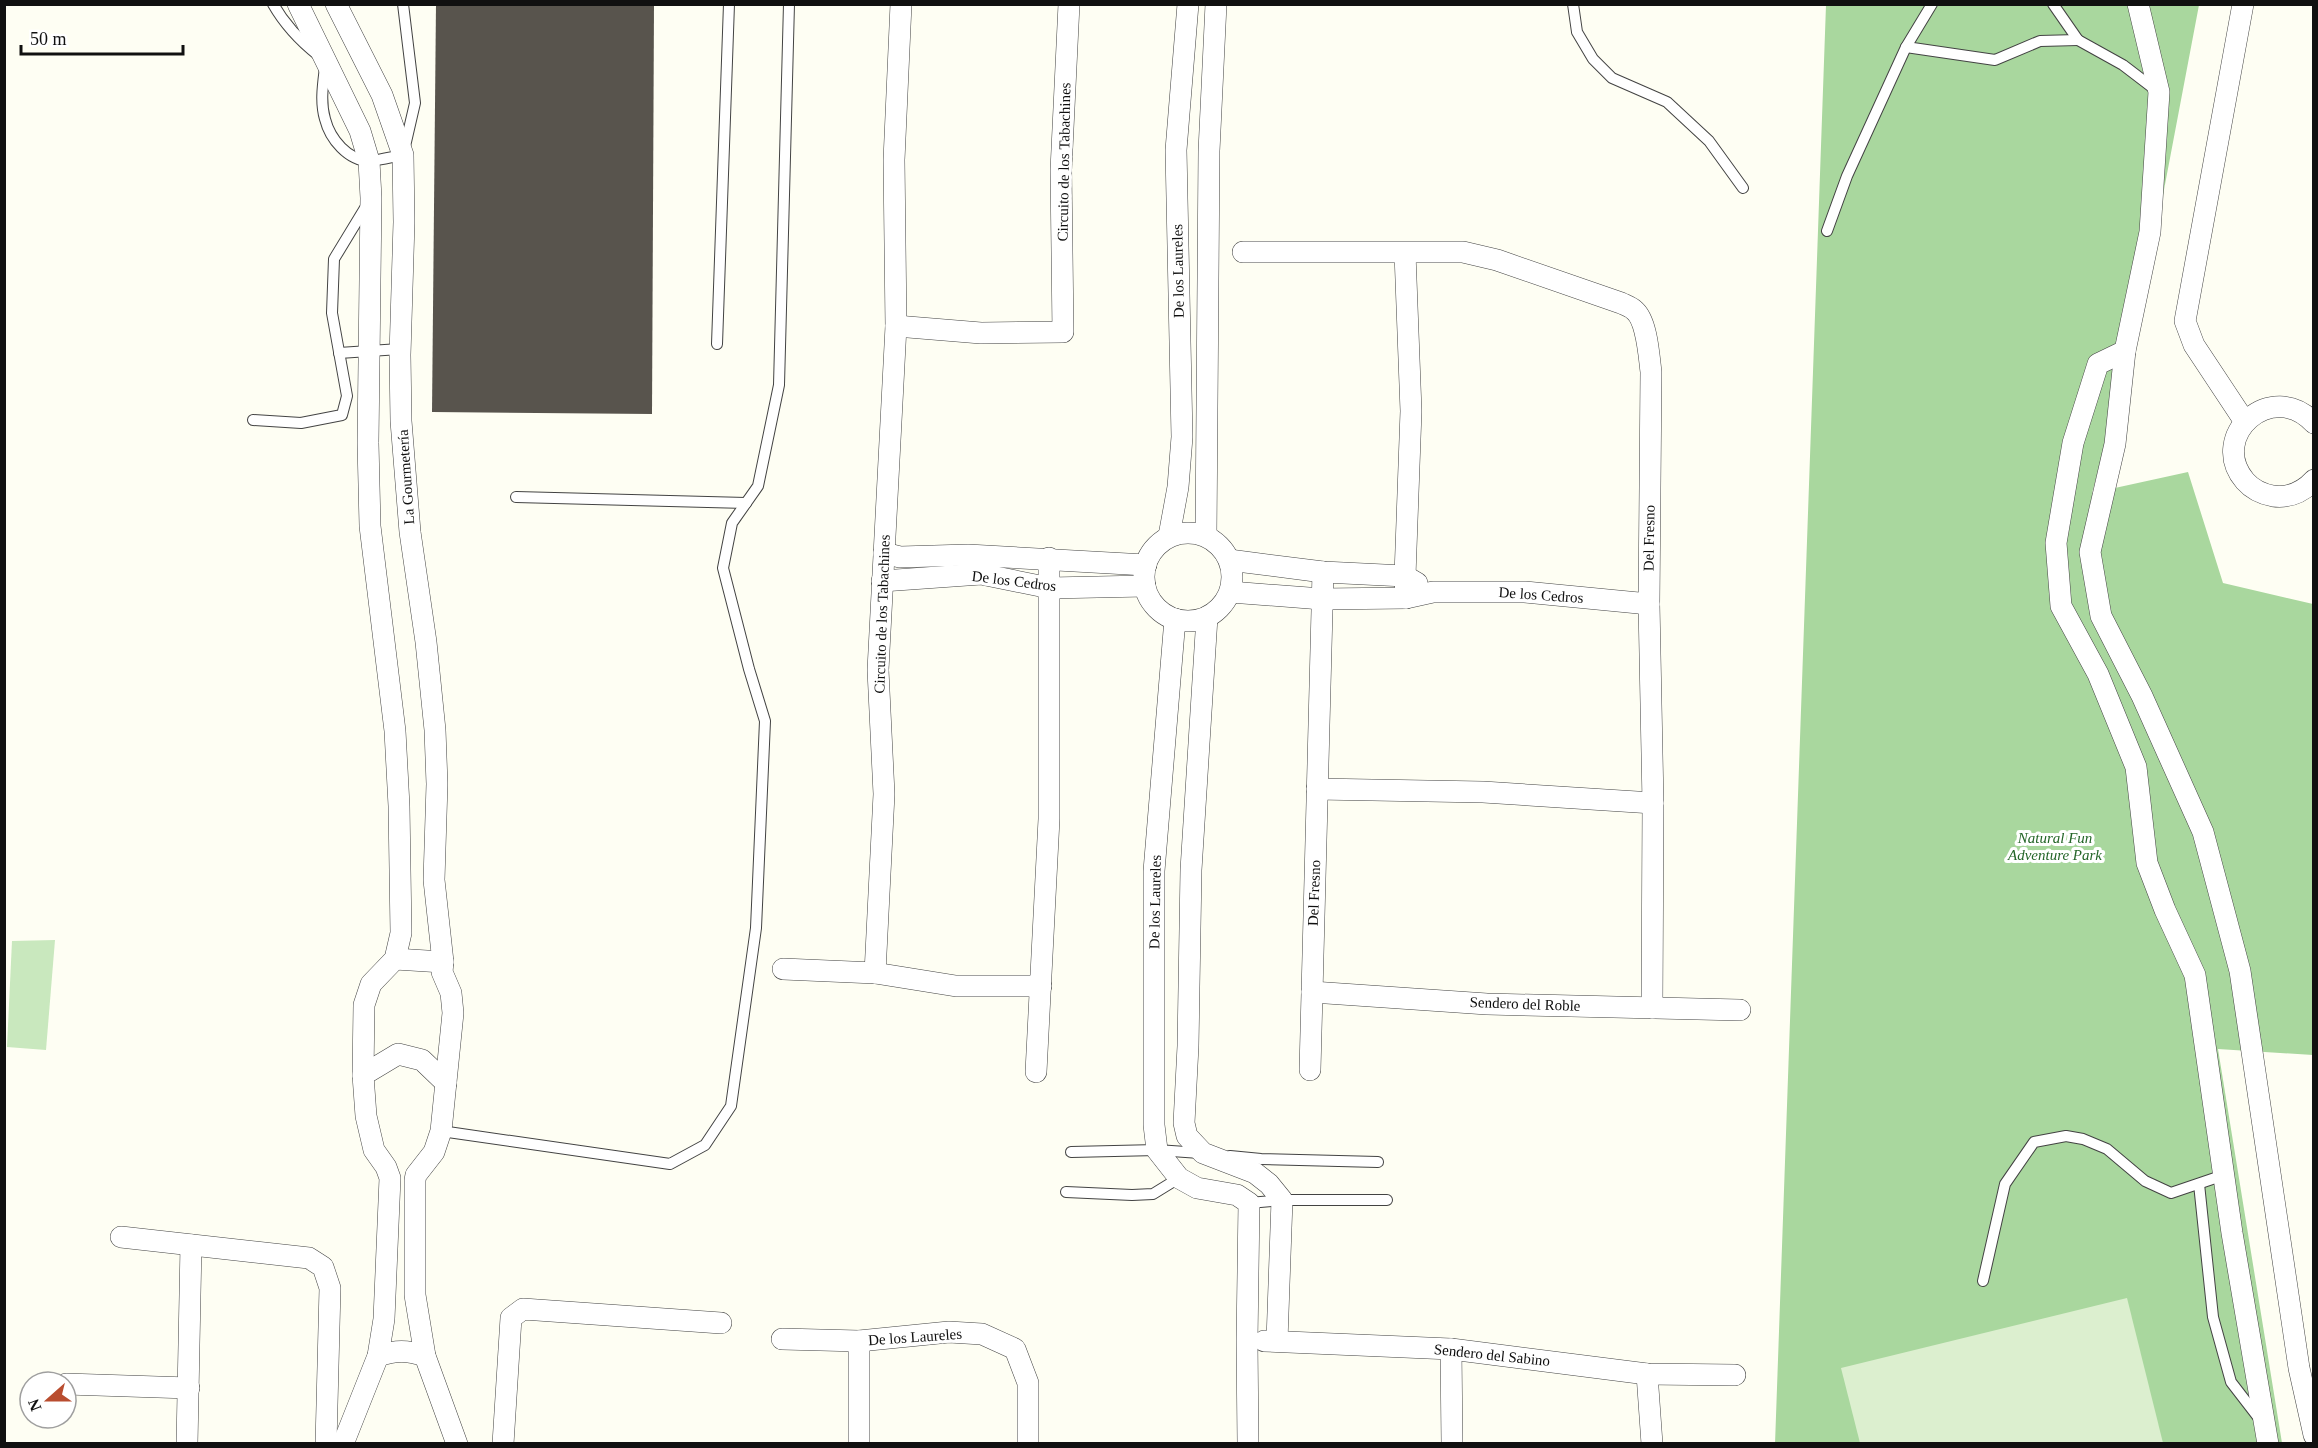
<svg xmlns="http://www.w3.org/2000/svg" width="2318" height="1448" font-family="Georgia,serif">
	<rect width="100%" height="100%" fill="#fefef3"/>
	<polygon fill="#c9e8be" points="55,940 46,1050 7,1047 12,941"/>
	<polygon fill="#a9d79e" points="1826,5 2199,5 2138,327 2092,493 2188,472 2223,583 2313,604 2313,1055 2218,1049 2282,1443 1775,1444"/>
	<polygon fill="#dcefcf" points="2127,1298 2163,1443 1860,1443 1841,1368"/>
	<polygon fill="#58544d" points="436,4 654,4 652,414 432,412"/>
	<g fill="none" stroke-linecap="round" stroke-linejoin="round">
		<g stroke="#434343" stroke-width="12">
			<g id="service">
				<path d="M273,4C285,25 299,40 318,55"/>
				<polyline points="1573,4 1577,32 1593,59 1612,78 1667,102 1709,141 1743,188"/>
				<polyline points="2053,4 2078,40 2123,65 2157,91"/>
				<polyline points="1906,47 1995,60 2040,41 2078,40"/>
				<path d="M325,67C323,84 320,102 325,119C330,139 348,161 370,161C381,160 392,157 403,155L415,103L403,4"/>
				<polyline points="1827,231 1847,176 1906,47 1932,4"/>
				<polyline points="717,344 729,4"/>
				<polyline points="339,353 400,349"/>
				<polyline points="253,420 301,423 342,415 347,396 332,313 334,259 368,203"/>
				<polyline points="516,497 746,503"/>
				<polyline points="441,1131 670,1164 705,1145 731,1106 756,928 765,721 749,669 723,568 732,523 758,486 779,385 789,4"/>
				<polyline points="1071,1152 1157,1150 1200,1153"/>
				<polyline points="1230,1156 1261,1159 1378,1162"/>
				<polyline points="2199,1184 2213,1317 2231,1382 2258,1417"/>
				<polyline points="1066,1192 1132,1195 1153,1194 1179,1178"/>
				<polyline points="1249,1203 1282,1200 1387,1200"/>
				<polyline points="1983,1281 2005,1184 2034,1142 2066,1136 2083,1139 2107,1149 2145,1181 2171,1193 2224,1175"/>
			</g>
		</g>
		<g stroke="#434343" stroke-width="22">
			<g id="minor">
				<polyline points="298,4 360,131 369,161 371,198 368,443 370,526 395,731 399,806 401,933 395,959 371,984 364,1005 363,1075 366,1116 374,1150 386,1167 390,1178 384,1319 378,1356 343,1444"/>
				<polyline points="336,4 382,95 403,155 404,222 400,355 401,421 410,532 426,642 435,730 437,784 434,880 443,962 442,972 451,993 453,1013 441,1131 434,1152 416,1175 415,1180 415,1295 425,1356 457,1444"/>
				<polyline points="2138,4 2159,92 2150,232 2125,351 2115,444 2090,552 2101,616 2142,696 2203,832 2240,971 2299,1368 2314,1435"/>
				<polyline points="2243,4 2185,321 2194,345 2245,422"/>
				<path d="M1243,252H1463L1497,260L1621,303C1625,305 1631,307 1634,310C1647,320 1649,356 1651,372L1649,604L1653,803L1652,1008"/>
				<polyline points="1405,253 1411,411 1405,576 1406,598"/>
				<polyline points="896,326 981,333 1063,332 1061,170 1069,4"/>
				<polyline points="2125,351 2098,364 2073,443 2056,543 2061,606 2098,674 2136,767 2147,863 2165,910 2195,975 2232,1233 2268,1444"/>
				<path d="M2314,423C2272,378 2207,436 2245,481C2252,489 2262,494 2273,496C2289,498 2303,492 2314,480"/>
				<circle cx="1188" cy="577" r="44"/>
				<polyline points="1169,536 1178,487 1182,437 1176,150 1188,4"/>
				<polyline points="1206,536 1209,151 1216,4"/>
				<polyline points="884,553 900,557 968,555 1146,565"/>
				<polyline points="1229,560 1323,572 1405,576 1417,583"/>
				<polyline points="882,581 981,574 1050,588 1145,586"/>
				<polyline points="1230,592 1322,599 1406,598 1433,592 1525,592 1649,604"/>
				<polyline points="1207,617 1191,870 1188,1046 1184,1123 1187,1136 1203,1153 1255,1173 1269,1184 1282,1200 1277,1341"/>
				<polyline points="1175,619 1154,871 1154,1125 1157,1150 1179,1178 1197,1188 1237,1195 1249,1203 1247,1341 1248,1444"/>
				<polyline points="1317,789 1483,792 1653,803"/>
				<polyline points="395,959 443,962"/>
				<polyline points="783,969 875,973 956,986 1041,986"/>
				<polyline points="875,973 884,794 878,670 896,326 894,160 901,4"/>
				<polyline points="1312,992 1487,1004 1740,1010"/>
				<polyline points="1310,1070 1323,572"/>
				<polyline points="1036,1072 1049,819 1049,558"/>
				<polyline points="363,1075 398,1054 422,1060 446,1083"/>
				<polyline points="121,1237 309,1258 323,1267 330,1288 326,1444"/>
				<polyline points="782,1339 859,1341 949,1332 982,1334 1015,1349 1028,1383 1028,1444"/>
				<polyline points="1264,1341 1451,1349 1647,1374 1735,1375"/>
				<polyline points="1451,1349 1452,1444"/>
				<path d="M378,1356C396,1350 407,1350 425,1356"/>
				<polyline points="1647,1374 1652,1444"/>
				<polyline points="66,1384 189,1388"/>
				<polyline points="187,1444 191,1245"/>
				<polyline points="503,1444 511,1318 523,1309 721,1323"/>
				<polyline points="859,1444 859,1341"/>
			</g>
		</g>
		<use href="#service" stroke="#fff" stroke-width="10"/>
		<use href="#minor" stroke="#fff" stroke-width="21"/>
	</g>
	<g text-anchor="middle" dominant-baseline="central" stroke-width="6" stroke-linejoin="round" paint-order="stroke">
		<g font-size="15" fill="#101010" stroke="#fff">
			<text transform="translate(1064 162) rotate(-89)">Circuito de los Tabachines</text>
			<text transform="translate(1178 271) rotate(-91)">De los Laureles</text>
			<text transform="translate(406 477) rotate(-94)">La Gourmetería</text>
			<text transform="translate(1649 538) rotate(-89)">Del Fresno</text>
			<text transform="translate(1014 581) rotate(7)">De los Cedros</text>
			<text transform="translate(1541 595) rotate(4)">De los Cedros</text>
			<text transform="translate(882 614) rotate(-88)">Circuito de los Tabachines</text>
			<text transform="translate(1314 893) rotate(-88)">Del Fresno</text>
			<text transform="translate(1155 902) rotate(-89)">De los Laureles</text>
			<text transform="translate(1525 1004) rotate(2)">Sendero del Roble</text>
			<text transform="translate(915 1337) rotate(-4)">De los Laureles</text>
			<text transform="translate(1492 1355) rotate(6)">Sendero del Sabino</text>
		</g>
		<g font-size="15" font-style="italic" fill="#236527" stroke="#fff">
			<text x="2055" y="838">Natural Fun<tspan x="2055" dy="17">Adventure Park</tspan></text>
		</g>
	</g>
	<rect width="2318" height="1448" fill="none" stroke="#101010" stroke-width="12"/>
	<g transform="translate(48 1400) rotate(249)"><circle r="28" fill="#ffffff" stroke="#9f9f9f" stroke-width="1.5"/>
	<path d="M0-4.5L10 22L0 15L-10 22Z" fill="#b94d2f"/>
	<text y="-9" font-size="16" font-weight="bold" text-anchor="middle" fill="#101010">N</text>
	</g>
	<path d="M21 45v9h162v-9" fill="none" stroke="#101010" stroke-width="3"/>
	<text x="30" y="45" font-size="18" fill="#101010" stroke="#ffffff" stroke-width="4.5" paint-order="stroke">50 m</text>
</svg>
